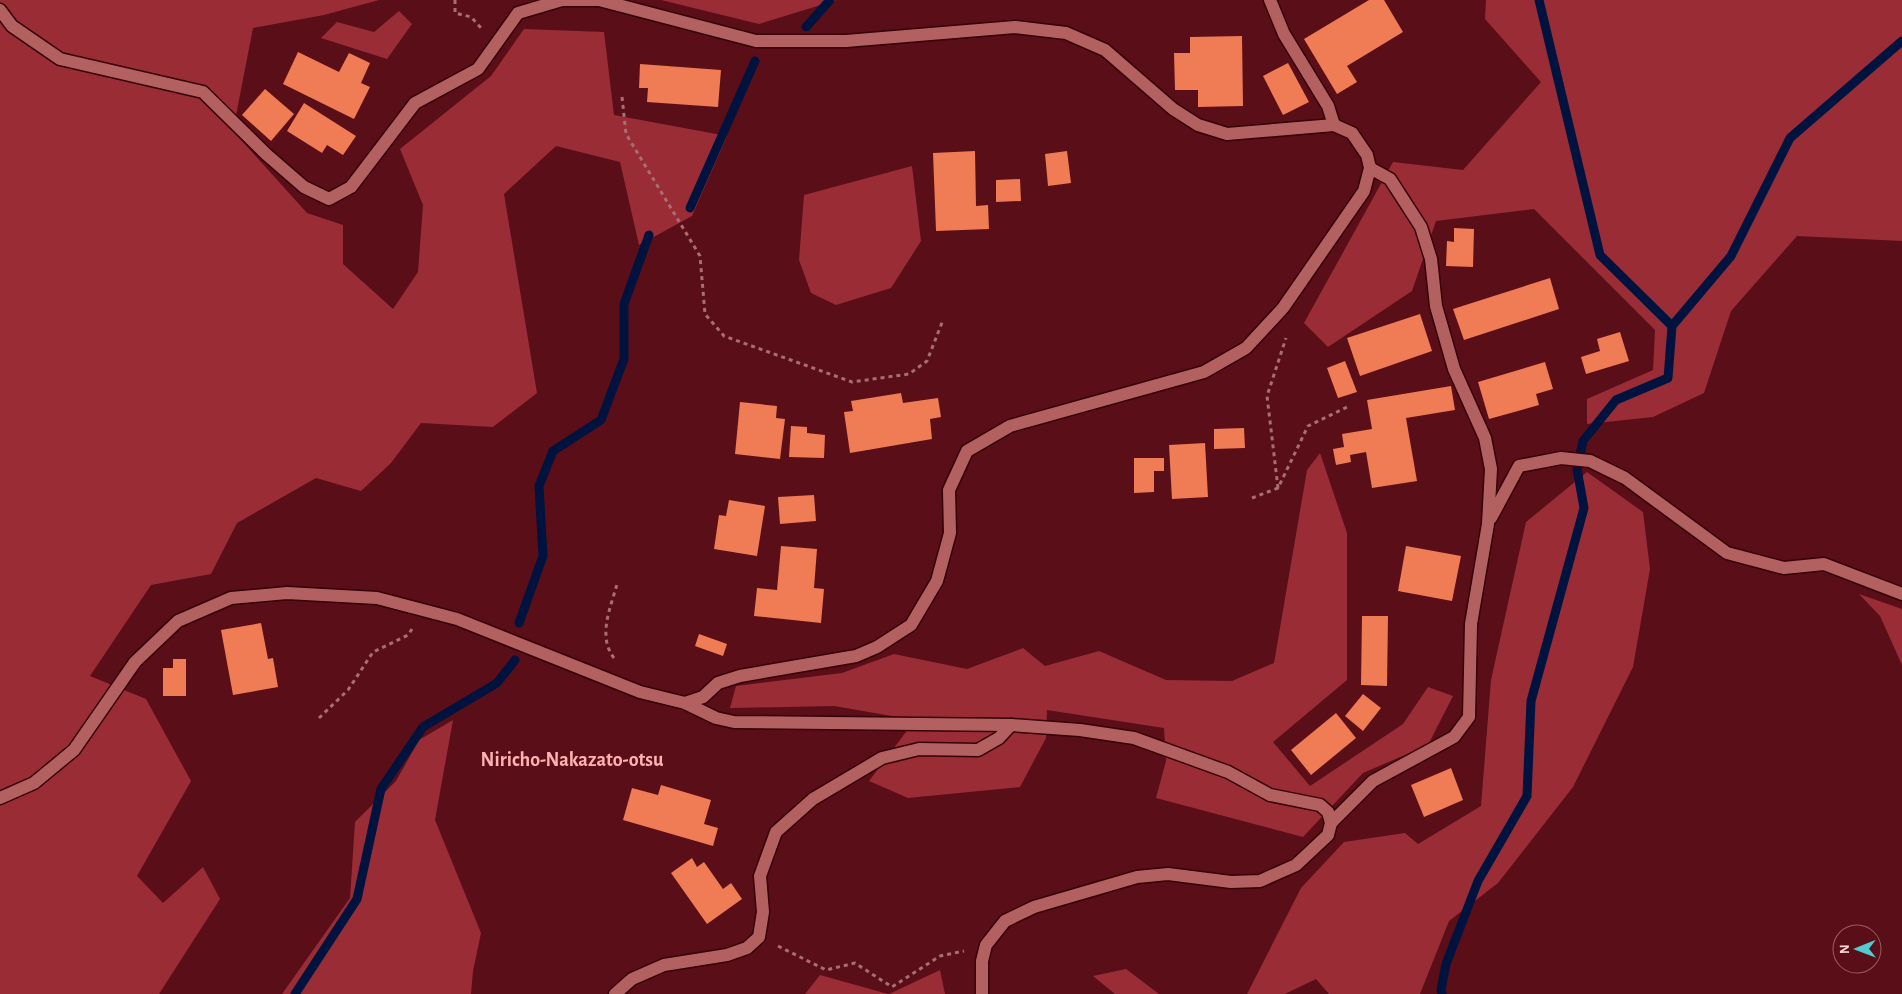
<svg xmlns="http://www.w3.org/2000/svg" width="1902" height="994" font-family="'Alegreya Sans',sans-serif">
	<rect width="100%" height="100%" fill="#5a0e18"/>
	<g fill="#9a2c36">
		<polygon points="0,0 379,0 324,15 253,28 233,131 307,213 343,225 343,264 393,309 418,272 423,205 400,149 491,76 524,29 604,32 614,115 727,136 692,216 639,245 620,162 556,146 504,194 537,393 493,427 421,423 391,463 361,491 316,478 237,523 211,574 151,585 90,676 146,699 191,781 137,876 163,903 203,867 220,899 159,994 0,994"/>
		<polygon points="661,0 837,0 759,24"/>
		<polygon points="1486,0 1902,0 1902,241 1797,236 1731,311 1704,393 1653,417 1587,424 1587,399 1653,370 1655,330 1534,209 1436,221 1412,291 1328,347 1304,323 1393,162 1463,170 1541,82 1485,19"/>
		<polygon points="399,11 412,24 387,59 321,38 337,22 374,32"/>
		<polygon points="912,166 921,241 891,288 836,305 811,293 799,260 804,195"/>
		<polygon points="1320,453 1347,533 1347,680 1273,742 1310,786 1403,724 1428,687 1453,696 1428,745 1363,773 1303,837 1156,798 1166,761 1164,728 1047,710 1046,738 1020,787 908,798 869,781 915,720 834,706 730,708 736,686 842,673 894,654 967,669 1023,648 1045,666 1099,651 1166,680 1232,681 1274,663 1307,470"/>
		<polygon points="1587,472 1643,512 1650,569 1633,667 1573,787 1498,883 1449,921 1420,994 1329,994 1316,979 1285,994 1247,994 1301,888 1344,842 1405,833 1418,844 1481,806 1491,680 1526,522"/>
		<polygon points="1859,594 1902,609 1902,665 1880,616"/>
		<polygon points="453,720 435,820 481,933 473,971 471,994 282,994 350,898 355,822 396,781 419,740"/>
		<polygon points="1126,969 1159,994 1115,994 1093,976"/>
		<polygon points="940,970 945,994 889,994"/>
		<polygon points="820,975 888,994 805,994"/>
	</g>
	<g fill="none" stroke-linecap="round" stroke-linejoin="round">
		<g stroke="#00133f" stroke-width="9">
			<polyline points="1539,0 1600,255 1672,326"/>
			<polyline points="806,27 830,0"/>
			<polyline points="690,208 755,61"/>
			<polyline points="519,623 543,556 539,486 553,451 601,420 624,359 624,304 649,235"/>
			<polyline points="295,994 357,899 381,789 423,727 497,683 515,660"/>
			<polyline points="1442,994 1441,990 1446,964 1478,881 1527,796 1531,701 1584,508 1577,469 1583,441 1616,400 1668,378 1672,326 1731,256 1790,138 1902,41"/>
		</g>
	</g>
	<g fill="#ef7c54">
		<polygon points="1369,0 1384,0 1403,32 1347,66 1357,82 1337,94 1304,39"/>
		<polygon points="1242,36 1243,106 1198,107 1198,90 1175,90 1174,53 1190,53 1190,37"/>
		<polygon points="298,52 339,72 349,53 370,63 361,83 370,87 354,119 283,84"/>
		<polygon points="1288,63 1309,102 1283,115 1263,76"/>
		<polygon points="640,64 721,70 718,107 647,102 648,88 639,88"/>
		<polygon points="265,89 294,114 271,141 242,115"/>
		<polygon points="304,103 356,136 343,155 327,145 322,153 287,131"/>
		<polygon points="975,151 976,206 988,205 989,229 936,231 933,153"/>
		<polygon points="1067,151 1071,183 1048,186 1045,154"/>
		<polygon points="1020,179 1021,201 996,202 996,180"/>
		<polygon points="1454,228 1474,229 1473,267 1446,266 1447,241 1454,242"/>
		<polygon points="1550,278 1559,309 1464,340 1453,309"/>
		<polygon points="1420,314 1432,351 1360,376 1347,338"/>
		<polygon points="1620,332 1629,361 1586,374 1581,357 1600,351 1597,339"/>
		<polygon points="1345,361 1357,392 1338,398 1327,368"/>
		<polygon points="1545,362 1553,389 1536,394 1539,405 1489,419 1478,382"/>
		<polygon points="1451,386 1455,410 1406,418 1417,481 1372,488 1366,452 1350,455 1351,462 1336,465 1333,449 1344,447 1342,434 1372,429 1367,400"/>
		<polygon points="901,393 903,403 938,398 941,417 930,419 932,439 850,453 844,412 853,411 851,401"/>
		<polygon points="740,402 777,406 776,418 785,419 780,459 735,454"/>
		<polygon points="791,426 807,427 807,433 825,435 824,458 789,457"/>
		<polygon points="1244,428 1245,448 1214,449 1214,429"/>
		<polygon points="1205,443 1208,497 1172,499 1169,445"/>
		<polygon points="1134,458 1164,458 1164,471 1154,471 1154,492 1134,493"/>
		<polygon points="814,495 816,521 780,524 778,497"/>
		<polygon points="729,500 765,506 757,556 714,549 719,515 726,516"/>
		<polygon points="781,546 817,549 814,588 824,589 821,623 754,616 757,588 777,590"/>
		<polygon points="1406,546 1461,556 1452,601 1398,591"/>
		<polygon points="1362,616 1388,616 1387,686 1361,685"/>
		<polygon points="261,623 268,659 273,658 278,687 233,695 221,630"/>
		<polygon points="699,634 727,644 723,656 695,646"/>
		<polygon points="173,659 186,659 186,696 163,696 163,668 173,668"/>
		<polygon points="1363,694 1381,708 1363,731 1345,716"/>
		<polygon points="1336,713 1356,738 1311,775 1291,750"/>
		<polygon points="1451,768 1463,800 1424,817 1411,785"/>
		<polygon points="661,785 711,800 704,824 718,828 713,846 623,820 632,788 658,795"/>
		<polygon points="692,858 697,867 704,862 723,889 731,883 742,899 707,924 671,873"/>
	</g>
	<g fill="none" stroke-linecap="round" stroke-linejoin="round">
		<g stroke="#360006" stroke-width="15">
			<g id="street">
				<polyline points="1270,0 1284,34 1328,106 1334,125"/>
				<polyline points="0,10 12,26 60,59 203,92 266,154 304,187 329,199 351,187 415,103 478,69 518,13 562,0 599,0 756,41 846,41 1015,27 1066,33 1105,50 1173,109 1198,125 1227,134 1334,125 1352,133 1367,155 1370,168 1364,191 1283,308 1246,348 1204,372 1010,426 967,451 949,490 950,533 937,581 911,625 877,647 856,656 740,676 718,683 703,697 685,703"/>
				<polyline points="1491,518 1519,466 1561,458 1590,461 1625,478 1727,553 1784,568 1824,564 1902,594"/>
				<polyline points="0,798 34,783 74,750 135,662 178,621 231,598 287,593 377,598 457,619 640,692 685,703 716,718 734,722 1011,725 1080,730 1134,738 1228,772 1270,795 1320,805 1328,812 1331,823 1328,835 1296,865 1260,881 1231,882 1168,874 1137,877 1034,907 1005,921 986,945 982,961 982,994"/>
				<polyline points="1331,823 1373,781 1454,737 1469,717 1471,624 1488,524 1491,469 1485,438 1454,369 1436,306 1431,259 1421,227 1390,179 1370,168"/>
				<polyline points="615,994 632,979 664,965 727,955 747,948 759,937 763,912 760,876 776,832 813,799 882,758 919,749 978,750 999,738 1011,725"/>
			</g>
		</g>
		<g stroke="#a86f73" stroke-width="3" stroke-dasharray="4 4" stroke-linecap="butt">
			<polyline points="455,0 455,13 471,17 482,29"/>
			<polyline points="622,97 626,134 700,256 705,314 724,336 852,382 909,374 927,361 943,320"/>
			<polyline points="1278,488 1267,396 1286,338"/>
			<polyline points="1252,498 1278,488 1308,426 1347,407"/>
			<path d="M614,658C597,636 611,607 617,584"/>
			<polyline points="319,718 348,690 373,652 408,635 412,629"/>
			<polyline points="778,946 826,970 855,963 892,987 940,956 964,951"/>
		</g>
		<use href="#street" stroke="#b36061" stroke-width="12"/>
	</g>
	<g text-anchor="middle" dominant-baseline="central" stroke-width="5" stroke-linejoin="round" paint-order="stroke">
		<g font-size="20" font-weight="bold" fill="#fcb2b1" stroke="#5a0e18">
			<text x="572" y="760">Niricho-Nakazato-otsu</text>
		</g>
	</g>
	<g transform="translate(1857 949) rotate(269)"><circle r="24" fill="#5a0e18" stroke="#9a5e63"/>
	<path d="M0-4L9 19L0 12L-9 19Z" fill="#51ccd2"/>
	<text y="-8" font-size="14" font-weight="bold" text-anchor="middle" fill="#fbd5d4">N</text>
	</g>
</svg>
